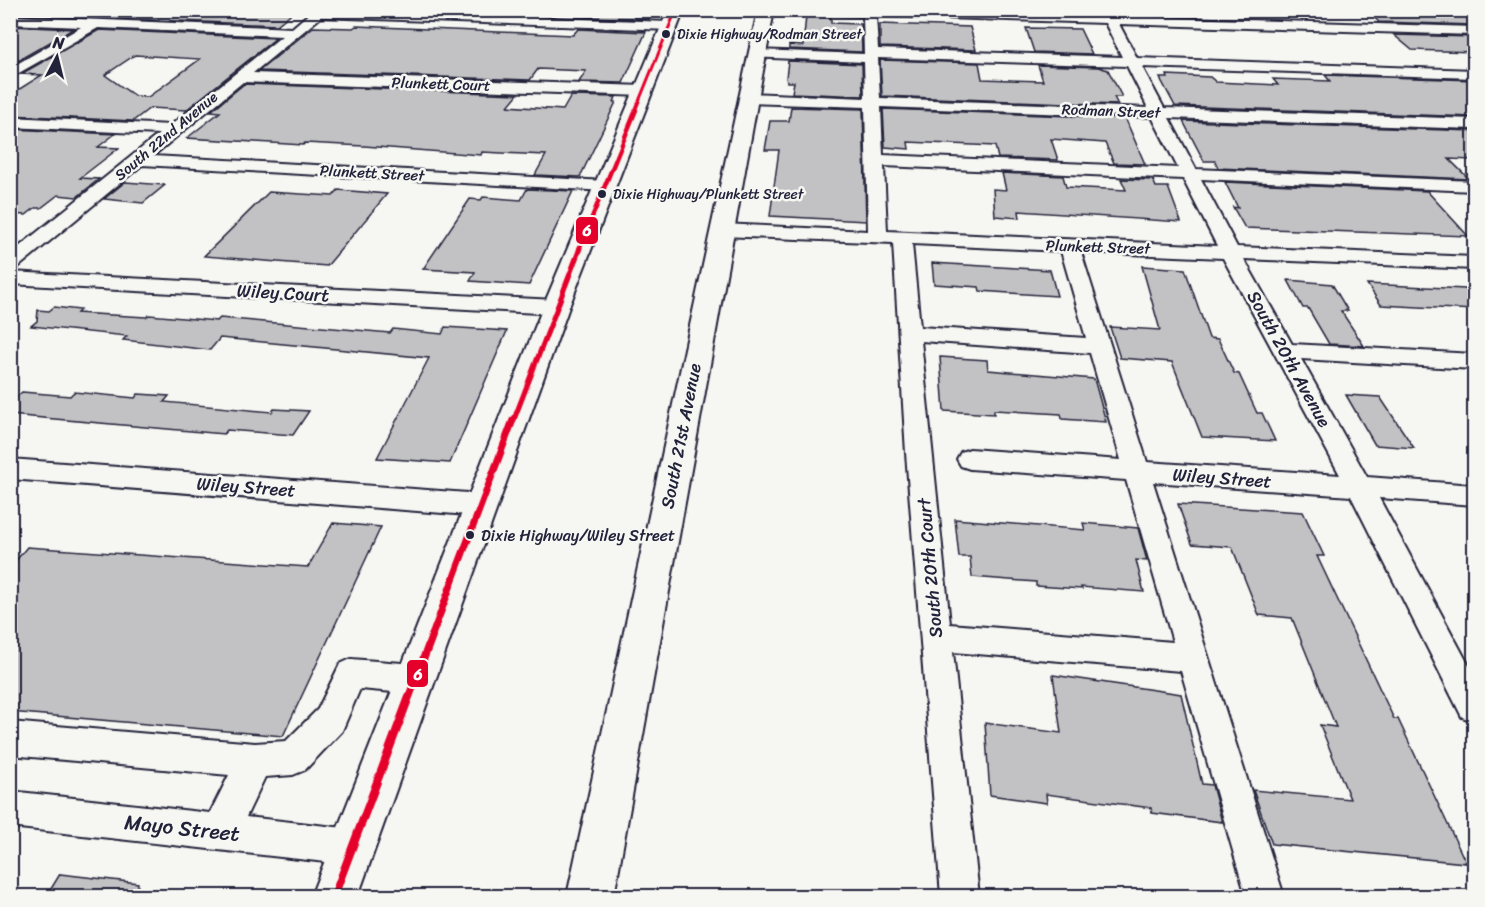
<svg xmlns="http://www.w3.org/2000/svg" width="1485" height="907" font-family="Sriracha,sans-serif">
	<rect width="100%" height="100%" fill="#f6f6f2"/>
	<filter id="ink" filterUnits="userSpaceOnUse"><feTurbulence type="fractalNoise" baseFrequency=".0167" numOctaves="2"/><feDisplacementMap in="SourceGraphic" scale="12" xChannelSelector="R" yChannelSelector="G"/><feConvolveMatrix kernelMatrix="1 2 1 2 8 2 1 2 1" color-interpolation-filters="sRGB"/></filter>
	<g filter="url(#ink)">
		<g fill="#c2c2c4" stroke="#22223b" stroke-width="1.5" fill-rule="evenodd">
			<polygon points="10,10 265,10 294,11 277,25 10,14"/>
			<polygon points="590,10 652,10 649,19 586,17"/>
			<polygon points="1366,10 1474,10 1474,25 1379,22"/>
			<polygon points="806,16 831,17 831,23 861,24 862,52 789,49 789,45 803,46"/>
			<polygon points="880,24 970,27 976,50 880,47"/>
			<polygon points="10,26 73,29 10,65"/>
			<polygon points="356,26 573,35 578,29 646,32 623,83 579,82 586,71 538,69 530,80 259,71 313,27 353,28"/>
			<polygon points="1026,28 1080,29 1092,54 1034,52"/>
			<path d="M99,30L276,38L186,110L150,108L133,121L10,115V95L42,75L21,74ZM135,55L200,59L148,97L135,96L105,75Z"/>
			<polygon points="1394,35 1474,37 1474,52 1412,50"/>
			<polygon points="880,60 979,63 982,79 1043,81 1038,65 1098,67 1108,70 1122,97 1114,97 1118,105 882,96"/>
			<polygon points="788,61 862,64 863,96 792,93 794,82 787,82 786,78"/>
			<polygon points="1167,75 1210,77 1216,82 1278,85 1273,79 1330,81 1325,75 1474,80 1474,117 1175,106 1160,78 1168,78"/>
			<polygon points="244,84 518,94 508,106 563,110 571,96 616,97 614,102 616,102 580,177 535,175 546,155 482,152 481,155 364,146 305,143 303,145 187,138 220,112 211,111"/>
			<polygon points="791,107 863,109 866,221 770,216 779,150 765,150 770,121 789,121"/>
			<polygon points="883,109 1125,118 1145,164 1114,163 1105,143 1051,139 1058,160 998,158 995,146 908,142 909,149 885,147"/>
			<polygon points="1183,121 1474,131 1474,160 1449,159 1469,179 1218,168 1215,161 1204,161"/>
			<polygon points="10,129 115,134 98,147 119,148 80,178 99,179 77,197 58,195 41,208 35,208 26,215 10,214"/>
			<polygon points="1002,173 1063,176 1066,187 1126,190 1121,179 1153,180 1156,187 1168,187 1181,222 1019,211 1020,218 995,216 993,189 1006,190"/>
			<polygon points="125,182 165,185 143,203 104,199"/>
			<polygon points="1225,182 1427,191 1468,236 1245,228 1233,207 1238,208"/>
			<polygon points="527,189 573,191 529,285 470,281 475,272 423,269 470,199 481,200 483,197 521,200"/>
			<polygon points="338,190 387,194 327,266 204,256 269,192 333,196"/>
			<polygon points="932,263 1050,270 1057,296 980,291 979,287 934,284"/>
			<polygon points="1142,266 1185,269 1209,338 1218,339 1234,373 1239,374 1257,413 1262,413 1275,441 1202,437 1172,362 1120,358 1110,327 1160,330"/>
			<polygon points="1288,280 1332,284 1348,311 1341,311 1364,346 1329,344 1308,308 1303,308"/>
			<polygon points="1367,284 1465,289 1474,301 1474,310 1381,305"/>
			<polygon points="54,307 80,310 77,313 146,317 149,315 217,321 220,318 390,333 393,329 442,334 445,327 507,331 450,463 377,458 429,358 220,338 210,350 123,340 127,336 31,326 37,321 38,310 49,311"/>
			<polygon points="940,357 987,360 988,370 1094,379 1106,422 1062,419 1061,414 994,410 994,414 944,411"/>
			<polygon points="22,392 70,396 74,392 135,398 138,394 169,396 164,402 272,412 274,409 309,411 293,435 227,430 224,434 10,415 10,403"/>
			<polygon points="1346,395 1380,397 1414,448 1375,445"/>
			<polygon points="1178,504 1303,512 1324,556 1317,556 1394,719 1398,719 1466,863 1272,844 1253,790 1350,799 1320,725 1336,727 1292,618 1259,615 1232,547 1192,544"/>
			<polygon points="955,519 1085,530 1083,523 1138,528 1147,561 1136,560 1144,592 1081,587 1082,589 1036,586 1036,582 972,577 970,557 959,557"/>
			<polygon points="333,523 381,527 283,736 10,712 10,568 27,547 308,567"/>
			<polygon points="1053,675 1181,694 1202,784 1212,785 1222,822 1152,813 1151,808 1046,794 1047,803 990,795 985,723 1061,733"/>
			<polygon points="60,874 138,883 137,897 46,897"/>
		</g>
		<g fill="none" stroke-linecap="round" stroke-linejoin="round">
			<g stroke="#22223b" stroke-width="4">
				<g id="minor">
					<polygon points="313,10 670,22 677,26 670,30 321,17 253,73 644,86 652,91 644,96 243,82 153,156 606,181 612,182 615,186 612,190 606,191 142,165 17,268 10,270 10,254 159,134 10,127 10,117 171,125 282,36 98,28 10,78 10,68 81,27 10,24 10,16 292,28"/>
					<path d="M799,10H945L1101,15L1099,10H1112L1114,16L1474,27V35L1119,24L1137,58L1474,70V78L1142,67L1164,108L1474,119V129L1169,118L1196,169L1474,181V191L1201,179L1237,247L1474,257V269L1244,259L1292,344L1474,354V369L1301,359L1367,477L1474,485V505L1379,498L1474,675V721L1462,717L1351,496L1153,482L1284,896H1246L1181,671L953,652L979,896H941L906,453L893,243L722,236L715,234L712,230L715,226L722,224L868,231L865,107L747,103L739,98L747,93L865,98L864,62L751,57L749,54L756,50L864,54L863,16L805,14ZM876,16L1105,23L1122,57L878,49ZM878,58L1127,66L1148,108L880,98ZM881,107L1152,117L1178,168L883,155ZM884,166L1183,179L1217,246L887,231ZM912,244L1061,251L1086,338L920,327ZM1081,252L1223,258L1340,475L1147,462ZM921,341L1090,353L1121,460L970,449L961,452L957,459L961,466L970,469L1126,480L1173,642L950,624Z"/>
					<polygon points="10,272 556,300 564,302 567,307 564,312 556,314 10,284"/>
					<polygon points="10,459 481,494 491,498 494,505 491,512 481,516 10,479"/>
					<polygon points="351,659 415,664 426,668 431,679 426,690 415,694 360,689 342,731 305,770 293,775 265,777 246,817 353,829 366,834 371,847 366,860 353,865 10,827 10,791 210,813 229,775 10,755 10,722 255,743 286,741 318,709 340,664"/>
				</g>
			</g>
			<g stroke="#22223b" stroke-width="4">
				<g id="major">
					<polygon points="668,10 684,10 569,307 358,896 311,896 543,307"/>
					<polygon points="758,10 774,10 614,896 567,896"/>
				</g>
			</g>
			<use href="#minor" fill="#f6f6f2" fill-rule="evenodd"/>
			<use href="#major" fill="#f6f6f2" fill-rule="evenodd"/>
			<g stroke="#f6f6f2" stroke-width="5">
				<polyline id="bus-1-far4" points="635,111 676,10"/>
			</g>
			<g stroke="#f6f6f2" stroke-width="8">
				<polyline id="bus-1-far3" points="579,249 636,110"/>
			</g>
			<g stroke="#f6f6f2" stroke-width="9">
				<polyline id="bus-1-far2" points="513,422 580,248"/>
			</g>
			<g stroke="#f6f6f2" stroke-width="11">
				<polyline id="bus-1-far1" points="431,638 513,420"/>
			</g>
			<g stroke="#f6f6f2" stroke-width="13">
				<polyline id="bus-1" points="334,896 432,636"/>
			</g>
			<use href="#bus-1-far4" stroke="#e4002b" stroke-width="3"/>
			<use href="#bus-1-far3" stroke="#e4002b" stroke-width="4.5"/>
			<use href="#bus-1-far2" stroke="#e4002b" stroke-width="5"/>
			<use href="#bus-1-far1" stroke="#e4002b" stroke-width="7"/>
			<use href="#bus-1" stroke="#e4002b" stroke-width="8"/>
		</g>
	</g>
	<g fill="#22223b" stroke="#f6f6f2" stroke-width="2">
		<circle cx="666" cy="34" r="5"/>
		<circle cx="602" cy="194" r="5"/>
		<circle cx="470" cy="535" r="5"/>
	</g>
	<g text-anchor="middle" dominant-baseline="central" stroke-width="5" stroke-linejoin="round" paint-order="stroke">
		<g font-size="14" fill="#22223b" stroke="#f6f6f2" text-anchor="start">
			<text x="677" y="34">Dixie Highway/Rodman Street</text>
			<text x="613" y="194">Dixie Highway/Plunkett Street</text>
		</g>
		<g font-size="15" fill="#22223b" stroke="#f6f6f2">
			<text transform="translate(441 84) rotate(2)">Plunkett Court</text>
			<text transform="translate(1111 111) rotate(2)">Rodman Street</text>
			<text transform="translate(166 136) rotate(-40)">South 22nd Avenue</text>
			<text transform="translate(372 173) rotate(3)">Plunkett Street</text>
			<text transform="translate(1098 247) rotate(2)">Plunkett Street</text>
		</g>
		<g font-size="16" fill="#22223b" stroke="#f6f6f2" text-anchor="start">
			<text x="481" y="535">Dixie Highway/Wiley Street</text>
		</g>
		<g font-size="18" fill="#22223b" stroke="#f6f6f2">
			<text transform="translate(283 293) rotate(3)">Wiley Court</text>
			<text transform="translate(1289 359) rotate(61)">South 20th Avenue</text>
			<text transform="translate(681 436) rotate(-79)">South 21st Avenue</text>
			<text transform="translate(1222 478) rotate(4)">Wiley Street</text>
			<text transform="translate(246 487) rotate(4)">Wiley Street</text>
			<text transform="translate(930 568) rotate(-95)">South 20th Court</text>
		</g>
		<g font-size="21" fill="#22223b" stroke="#f6f6f2">
			<text transform="translate(182 828) rotate(6)">Mayo Street</text>
		</g>
	</g>
	<g stroke="#f6f6f2" stroke-width="2">
		<rect x="575" y="216" width="24" height="29" rx="6" fill="#e4002b"/>
		<rect x="406" y="659" width="23" height="29" rx="6" fill="#e4002b"/>
	</g>
	<g font-size="16" text-anchor="middle" font-weight="bold" fill="#fff">
		<text x="587" y="236">6</text>
		<text x="418" y="680">6</text>
	</g>
	<rect width="1485" height="907" fill="none" stroke="#f6f6f2" stroke-width="36"/>
	<rect x="18" y="18" width="1449" height="871" fill="none" stroke="#22223b" stroke-width="2" filter="url(#ink)"/>
	<g transform="translate(57 57) rotate(7)" stroke="#f6f6f2" stroke-width="4.5" paint-order="stroke">
	<path d="M0-4.5L10 22L0 15L-10 22Z" fill="#22223b"/>
	<text y="-9" font-size="16" font-weight="bold" text-anchor="middle" fill="#22223b">N</text>
	</g>
</svg>
